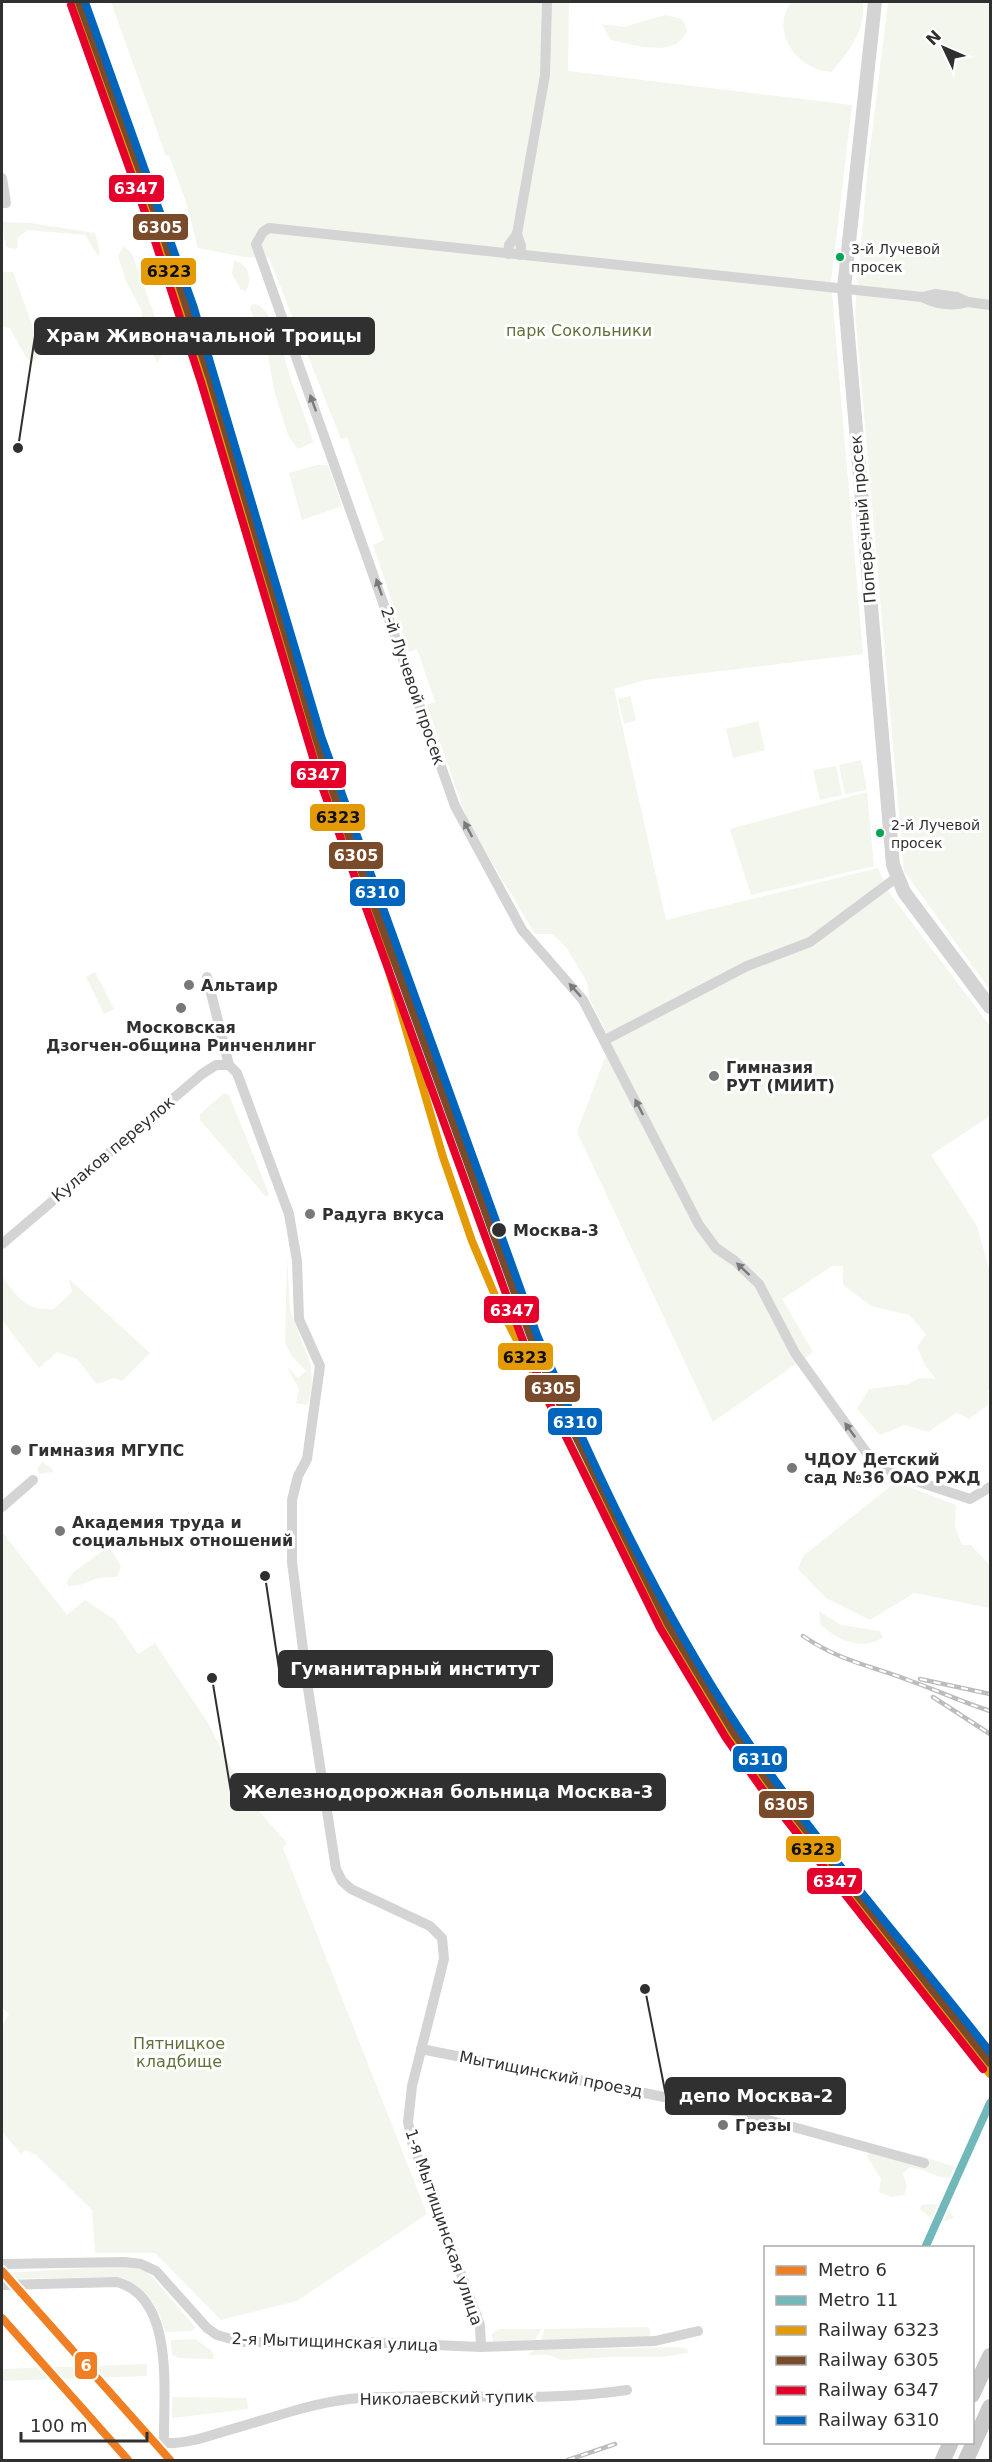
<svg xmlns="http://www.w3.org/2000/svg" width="992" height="2462" font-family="'DejaVu Sans',sans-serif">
	<rect width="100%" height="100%" fill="#fff"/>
	<g fill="#f3f6ec">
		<polygon points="111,2 569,2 568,71 852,105 831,282 863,654 645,680 614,689 666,920 878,868 888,891 990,1026 990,1116 931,1155 977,1226 990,1272 990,1389 988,1390 988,1405 969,1419 956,1413 928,1432 905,1425 880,1435 857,1409 869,1389 909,1384 919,1378 936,1379 925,1365 917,1347 926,1334 909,1315 871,1306 843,1285 843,1266 832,1266 782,1299 813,1352 713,1422 577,1132 611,1042 589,998 587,982 566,947 552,934 535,934 468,822 427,705 435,702 417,649 409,652 373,545 384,540 347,437 341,439 269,258 245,257 198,248 186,202 169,155 166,156"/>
		<path d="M791,2H863C866,31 849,51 831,72C796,69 770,32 791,2Z"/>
		<polygon points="888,2 990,2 990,990 904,871 855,311 868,166"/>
		<path d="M665,15L682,19L687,30C676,60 634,44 611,40L602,24L624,27Z"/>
		<polygon points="2,222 30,223 95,233 100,252 98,256 85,235 28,230 17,238 18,247 15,249 6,247"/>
		<polygon points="124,246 132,254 155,317 155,338 161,356 157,363 145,335 141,309 126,281 118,256"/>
		<path d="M234,260C248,264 253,278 246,291L241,290L232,274Z"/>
		<polygon points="2,268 4,272 13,272 39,345 39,355 34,362 27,359 10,328 2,327"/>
		<path d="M255,304C277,310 286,369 294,388C301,406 308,424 313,442L298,449L288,435L274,390L267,350L250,309L251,305Z"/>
		<polygon points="317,465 328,465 342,506 302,520 289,473"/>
		<polygon points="630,696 636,720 624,724 618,699"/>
		<polygon points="758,721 765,750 733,758 726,729"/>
		<polygon points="861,760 867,790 845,794 839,765"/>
		<polygon points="836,766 842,795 820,800 813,770"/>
		<polygon points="867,792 874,866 751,895 730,829"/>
		<polygon points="95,972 114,1009 104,1014 86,977"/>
		<polygon points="224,1093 229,1095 269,1194 266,1197 200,1120 200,1114"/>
		<polygon points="287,1256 290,1310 311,1365 312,1387 307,1405 296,1403 299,1389 287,1367 298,1378 306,1371 292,1356 285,1343"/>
		<path d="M3,1278C19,1299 27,1311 54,1309L72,1292L69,1279L150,1353L122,1381L114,1378L97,1384L77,1359L57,1352L39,1368L2,1320Z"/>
		<polygon points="42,1462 49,1466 54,1472 39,1474 37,1469"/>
		<polygon points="896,1482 956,1505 955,1526 962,1545 971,1545 990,1566 990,1608 914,1593 870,1620 826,1598 798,1569 803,1556"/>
		<polygon points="2,1532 67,1615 85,1600 115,1620 138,1654 155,1643 208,1723 245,1795 287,1843 283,1848 427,2214 297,2301 221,2320 155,2253 95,2253 92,2210 36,2155 25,2150 21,2154 2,2131 2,2027 9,2014 2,2008"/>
		<path d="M108,1545L121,1566L117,1577L98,1578L80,1585L68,1586L67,1582C73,1567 97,1559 108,1545Z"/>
		<path d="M819,1611L841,1625L880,1631L883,1637C863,1652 836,1640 820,1624Z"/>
		<path d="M870,2153L908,2163H912L917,2155L953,2166L960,2171L959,2175C942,2184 928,2169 910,2167L903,2173L907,2187L904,2195L891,2197L879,2192L881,2179L867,2156Z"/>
		<polygon points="934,2204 949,2211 954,2218 937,2223 920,2209 921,2205"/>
		<path d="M121,2266L147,2271L195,2327L192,2331L165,2332C159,2306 145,2284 118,2277L2,2279V2273Z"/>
		<polygon points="646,2327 650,2329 650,2337 541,2340 545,2329"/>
		<polygon points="499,2329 541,2329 535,2340 493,2342 492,2334"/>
		<polygon points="195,2339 212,2351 214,2359 179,2358 172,2355 171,2340"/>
		<polygon points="679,2347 687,2349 688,2353 662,2357 610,2357 561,2360 549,2355 528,2355 534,2350"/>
		<polygon points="147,2364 147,2376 2,2381 2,2369"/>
		<polygon points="172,2397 247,2398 248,2409 172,2418"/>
	</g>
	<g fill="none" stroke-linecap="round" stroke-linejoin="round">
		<g stroke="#d4d4d4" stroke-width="10">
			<polyline points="2,178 6,203 2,203"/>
			<polyline points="517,234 545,75 547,2"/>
			<polyline points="508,254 509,245 517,234 521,246 520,255"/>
			<path d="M935,294L957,297L968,302C952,307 938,305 922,297Z"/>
			<polyline points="922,297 269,228 263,232 256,244 455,806 522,930 583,1000 699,1225 716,1248 735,1261 759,1284 795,1353 866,1452 895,1474 970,1499 990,1487"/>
			<polyline points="968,302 990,305"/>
			<polyline points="207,977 229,1065 237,1073 289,1214 297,1261 299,1319 320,1366 307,1459 298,1476 292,1500 292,1562 307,1682 336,1869 342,1881 351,1889 430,1926 442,1938 444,1959 412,2086 408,2122 412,2142 480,2325 481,2347"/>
			<polyline points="605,1040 747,966 810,942 896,878"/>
			<polyline points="2,1244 202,1074 216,1065 229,1065"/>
			<polyline points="2,1507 33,1480"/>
			<polyline points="421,2049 735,2111 924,2163"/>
			<polyline points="2,2264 124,2262 141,2264 156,2271 207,2328 217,2335 242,2342 363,2342 481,2347 655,2341 698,2331"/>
			<path d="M2,2285L117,2282C176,2298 163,2395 164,2443C184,2444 203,2438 222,2432C263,2421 307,2404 349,2399C442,2391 535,2404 627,2390"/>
		</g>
		<polyline stroke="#d4d4d4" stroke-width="14" points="875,2 844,288 893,865 904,892 990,1007"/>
		<g stroke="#c8c8c8" stroke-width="16">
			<polyline points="972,2395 990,2356"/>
			<polyline points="943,2460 951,2442"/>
			<polyline points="966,2460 990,2407"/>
		</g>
		<g stroke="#bcbcbc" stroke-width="4.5">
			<g id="rail">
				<path d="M803,1636C840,1661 868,1665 908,1680C936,1690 962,1702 990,1711"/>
				<polyline points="920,1679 990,1694"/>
				<polyline points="933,1697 990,1734"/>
				<polyline points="568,2460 615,2444"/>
			</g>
		</g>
		<use href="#rail" stroke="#fff" stroke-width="2" stroke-dasharray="7" stroke-linecap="butt"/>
		<g stroke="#fff" stroke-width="12">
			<polyline id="rail-1" points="73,2 156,232 203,377 295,694 382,947 443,1157 472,1241 499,1305 663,1627 698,1687 764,1786 990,2074"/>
		</g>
		<g stroke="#fff" stroke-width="12">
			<polyline id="rail-2" points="79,2 162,232 210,379 328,778 530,1335 557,1398 668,1624 734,1733 769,1783 990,2063"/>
		</g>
		<g stroke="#fff" stroke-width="12">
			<polyline id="rail-3" points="71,5 153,235 201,382 320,781 522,1338 549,1402 660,1628 726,1738 762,1789 983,2069"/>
		</g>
		<g stroke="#fff" stroke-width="12">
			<path id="rail-4" d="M85,2L193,305L321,736L537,1335C595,1471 658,1606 740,1730C815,1843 907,1945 990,2052"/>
		</g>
		<use href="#rail-1" stroke="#e39a05" stroke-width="8"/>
		<use href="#rail-2" stroke="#7a4b2a" stroke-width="8"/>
		<use href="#rail-3" stroke="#e4002b" stroke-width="8"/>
		<use href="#rail-4" stroke="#0065bd" stroke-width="8"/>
		<g stroke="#fff" stroke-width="12">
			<g id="metro-1">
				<polyline points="2,2271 170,2460"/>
				<polyline points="2,2318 128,2460"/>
			</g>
		</g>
		<g stroke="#fff" stroke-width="12">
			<polyline id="metro-2" points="925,2248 990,2103"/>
		</g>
		<use href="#metro-1" stroke="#f07e23" stroke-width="8"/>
		<use href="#metro-2" stroke="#71b8ba" stroke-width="8"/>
	</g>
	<defs><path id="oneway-solid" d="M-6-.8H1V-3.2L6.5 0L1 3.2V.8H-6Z" transform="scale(1.5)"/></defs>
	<g fill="#7a7a7a">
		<use href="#oneway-solid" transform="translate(313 403) rotate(-110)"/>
		<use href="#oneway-solid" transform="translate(379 587) rotate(-109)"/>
		<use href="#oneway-solid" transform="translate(468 829) rotate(-118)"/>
		<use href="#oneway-solid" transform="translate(575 990) rotate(-132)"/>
		<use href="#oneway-solid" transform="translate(639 1107) rotate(-117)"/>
		<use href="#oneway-solid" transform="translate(743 1269) rotate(-137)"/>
		<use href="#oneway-solid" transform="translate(850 1430) rotate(-126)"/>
	</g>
	<g fill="#00a651" stroke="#fff" stroke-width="2">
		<circle cx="840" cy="257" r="5"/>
		<circle cx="880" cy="833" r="5"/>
	</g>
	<g fill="#787878" stroke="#fff" stroke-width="2">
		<circle cx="189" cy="985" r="6"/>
		<circle cx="181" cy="1008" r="6"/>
		<circle cx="714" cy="1076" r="6"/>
		<circle cx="310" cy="1214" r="6"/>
		<circle cx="16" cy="1450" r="6"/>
		<circle cx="792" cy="1468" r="6"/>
		<circle cx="60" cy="1531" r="6"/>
		<circle cx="723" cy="2125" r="6"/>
	</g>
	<circle fill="#303030" stroke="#fff" stroke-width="2" cx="499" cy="1230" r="8"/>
	<g text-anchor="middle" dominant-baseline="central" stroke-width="6" stroke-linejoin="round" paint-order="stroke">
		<g font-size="14" fill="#303030" stroke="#fff" text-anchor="start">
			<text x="851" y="249">3-й Лучевой<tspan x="851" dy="18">просек</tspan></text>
			<text x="891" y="825">2-й Лучевой<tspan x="891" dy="18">просек</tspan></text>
		</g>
		<g font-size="16" fill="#5e7138" stroke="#fff">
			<text x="579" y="330">парк Сокольники</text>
			<text x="179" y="2043">Пятницкое<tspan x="179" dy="18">кладбище</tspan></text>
		</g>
		<g font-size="16" fill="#303030" stroke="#fff">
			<text transform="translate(863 519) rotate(-95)">Поперечный просек</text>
			<text transform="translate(413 686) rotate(71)">2-й Лучевой просек</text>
			<text transform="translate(113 1149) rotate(-40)">Кулаков переулок</text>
			<text transform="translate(551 2074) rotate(11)">Мытищинский проезд</text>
			<text transform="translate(444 2227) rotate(71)">1-я Мытищинская улица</text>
			<text transform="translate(335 2342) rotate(2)">2-я Мытищинская улица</text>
			<text transform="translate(447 2398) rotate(-1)">Николаевский тупик</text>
		</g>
		<g font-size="16" font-weight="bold" fill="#303030" stroke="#fff" text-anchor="start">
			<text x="201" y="985">Альтаир</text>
			<text x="181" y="1027" text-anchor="middle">Московская<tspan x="181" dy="18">Дзогчен-община Ринченлинг</tspan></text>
			<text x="726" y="1067">Гимназия<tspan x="726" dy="18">РУТ (МИИТ)</tspan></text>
			<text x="322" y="1214">Радуга вкуса</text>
			<text x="28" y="1450">Гимназия МГУПС</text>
			<text x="804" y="1459">ЧДОУ Детский<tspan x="804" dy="18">сад №36 ОАО РЖД</tspan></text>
			<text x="72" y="1522">Академия труда и<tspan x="72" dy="18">социальных отношений</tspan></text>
			<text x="735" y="2125">Грезы</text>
		</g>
		<g font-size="16" font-weight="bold" fill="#303030" stroke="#fff" text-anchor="start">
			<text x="513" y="1230">Москва-3</text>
		</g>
	</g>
	<path fill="none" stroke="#303030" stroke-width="2" d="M18 448L35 336M265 1576L279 1669M212 1678L231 1792M645 1989L666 2096"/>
	<g fill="#303030" stroke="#fff" stroke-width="2">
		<circle cx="18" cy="448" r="6"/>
		<circle cx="265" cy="1576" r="6"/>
		<circle cx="212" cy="1678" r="6"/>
		<circle cx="645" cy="1989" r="6"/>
	</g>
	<g fill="#303030" stroke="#303030" stroke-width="2">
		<rect x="35" y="318" width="339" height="36" rx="6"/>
		<rect x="279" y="1651" width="273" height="36" rx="6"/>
		<rect x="231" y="1774" width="434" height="36" rx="6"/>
		<rect x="666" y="2078" width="179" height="36" rx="6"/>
	</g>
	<g font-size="18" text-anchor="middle" font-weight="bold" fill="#fff">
		<text x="204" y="342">Храм Живоначальной Троицы</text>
		<text x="415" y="1675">Гуманитарный институт</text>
		<text x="448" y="1798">Железнодорожная больница Москва-3</text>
		<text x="756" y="2102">депо Москва-2</text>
	</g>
	<g stroke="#fff" stroke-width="2">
		<rect x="108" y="174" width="57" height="29" rx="6" fill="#e4002b"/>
		<rect x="132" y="213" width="57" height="28" rx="6" fill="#7a4b2a"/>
		<rect x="140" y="257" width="57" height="29" rx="6" fill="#e39a05"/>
		<rect x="290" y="760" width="57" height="29" rx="6" fill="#e4002b"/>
		<rect x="309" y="803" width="57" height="29" rx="6" fill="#e39a05"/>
		<rect x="328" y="841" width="56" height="29" rx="6" fill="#7a4b2a"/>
		<rect x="349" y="878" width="57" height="29" rx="6" fill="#0065bd"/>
		<rect x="483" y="1295" width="57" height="29" rx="6" fill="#e4002b"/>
		<rect x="497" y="1342" width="57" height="29" rx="6" fill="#e39a05"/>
		<rect x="524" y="1374" width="57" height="29" rx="6" fill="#7a4b2a"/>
		<rect x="547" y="1407" width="56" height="29" rx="6" fill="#0065bd"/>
		<rect x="732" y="1745" width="56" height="28" rx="6" fill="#0065bd"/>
		<rect x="758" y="1790" width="57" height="29" rx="6" fill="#7a4b2a"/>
		<rect x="785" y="1835" width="57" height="28" rx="6" fill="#e39a05"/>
		<rect x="806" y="1867" width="57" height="28" rx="6" fill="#e4002b"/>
		<rect x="74" y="2351" width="24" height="29" rx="6" fill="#f07e23"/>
	</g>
	<g font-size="16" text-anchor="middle" font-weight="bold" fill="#fff">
		<text x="136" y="194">6347</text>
		<text x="160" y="233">6305</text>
		<text x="318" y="780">6347</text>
		<text x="356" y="861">6305</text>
		<text x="377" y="898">6310</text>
		<text x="512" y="1316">6347</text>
		<text x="553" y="1394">6305</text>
		<text x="575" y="1428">6310</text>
		<text x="760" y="1765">6310</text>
		<text x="786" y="1810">6305</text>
		<text x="835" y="1887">6347</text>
		<text x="86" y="2371">6</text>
	</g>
	<g font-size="16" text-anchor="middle" font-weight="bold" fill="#111">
		<text x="169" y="277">6323</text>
		<text x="338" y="823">6323</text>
		<text x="525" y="1363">6323</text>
		<text x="813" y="1855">6323</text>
	</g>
	<rect width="992" height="2462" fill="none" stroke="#303030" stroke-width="6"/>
	<rect x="764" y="2246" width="210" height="198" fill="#ffffff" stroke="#acacac" stroke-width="1.5"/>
	<rect x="776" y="2266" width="30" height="9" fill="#f07e23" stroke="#acacac" stroke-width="1.5"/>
	<text x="818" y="2276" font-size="18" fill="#303030">Metro 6</text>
	<rect x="776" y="2296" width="30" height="9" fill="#71b8ba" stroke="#acacac" stroke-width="1.5"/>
	<text x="818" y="2306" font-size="18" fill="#303030">Metro 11</text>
	<rect x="776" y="2326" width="30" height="9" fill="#e39a05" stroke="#acacac" stroke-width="1.5"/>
	<text x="818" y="2336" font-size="18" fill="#303030">Railway 6323</text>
	<rect x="776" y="2356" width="30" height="9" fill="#7a4b2a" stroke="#acacac" stroke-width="1.5"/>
	<text x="818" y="2366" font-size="18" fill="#303030">Railway 6305</text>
	<rect x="776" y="2386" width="30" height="9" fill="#e4002b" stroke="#acacac" stroke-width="1.5"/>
	<text x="818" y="2396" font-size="18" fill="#303030">Railway 6347</text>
	<rect x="776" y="2416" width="30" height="9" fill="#0065bd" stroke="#acacac" stroke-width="1.5"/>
	<text x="818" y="2426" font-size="18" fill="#303030">Railway 6310</text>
	<g transform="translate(944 48) rotate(314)" stroke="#ffffff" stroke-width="4.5" paint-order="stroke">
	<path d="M0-4.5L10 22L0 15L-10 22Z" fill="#303030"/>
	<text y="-9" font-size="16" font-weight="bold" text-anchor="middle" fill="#303030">N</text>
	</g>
	<path d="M21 2432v9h126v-9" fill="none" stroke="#303030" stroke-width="3"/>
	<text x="30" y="2432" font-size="18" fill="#303030" stroke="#ffffff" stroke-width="4.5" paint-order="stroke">100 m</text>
</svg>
